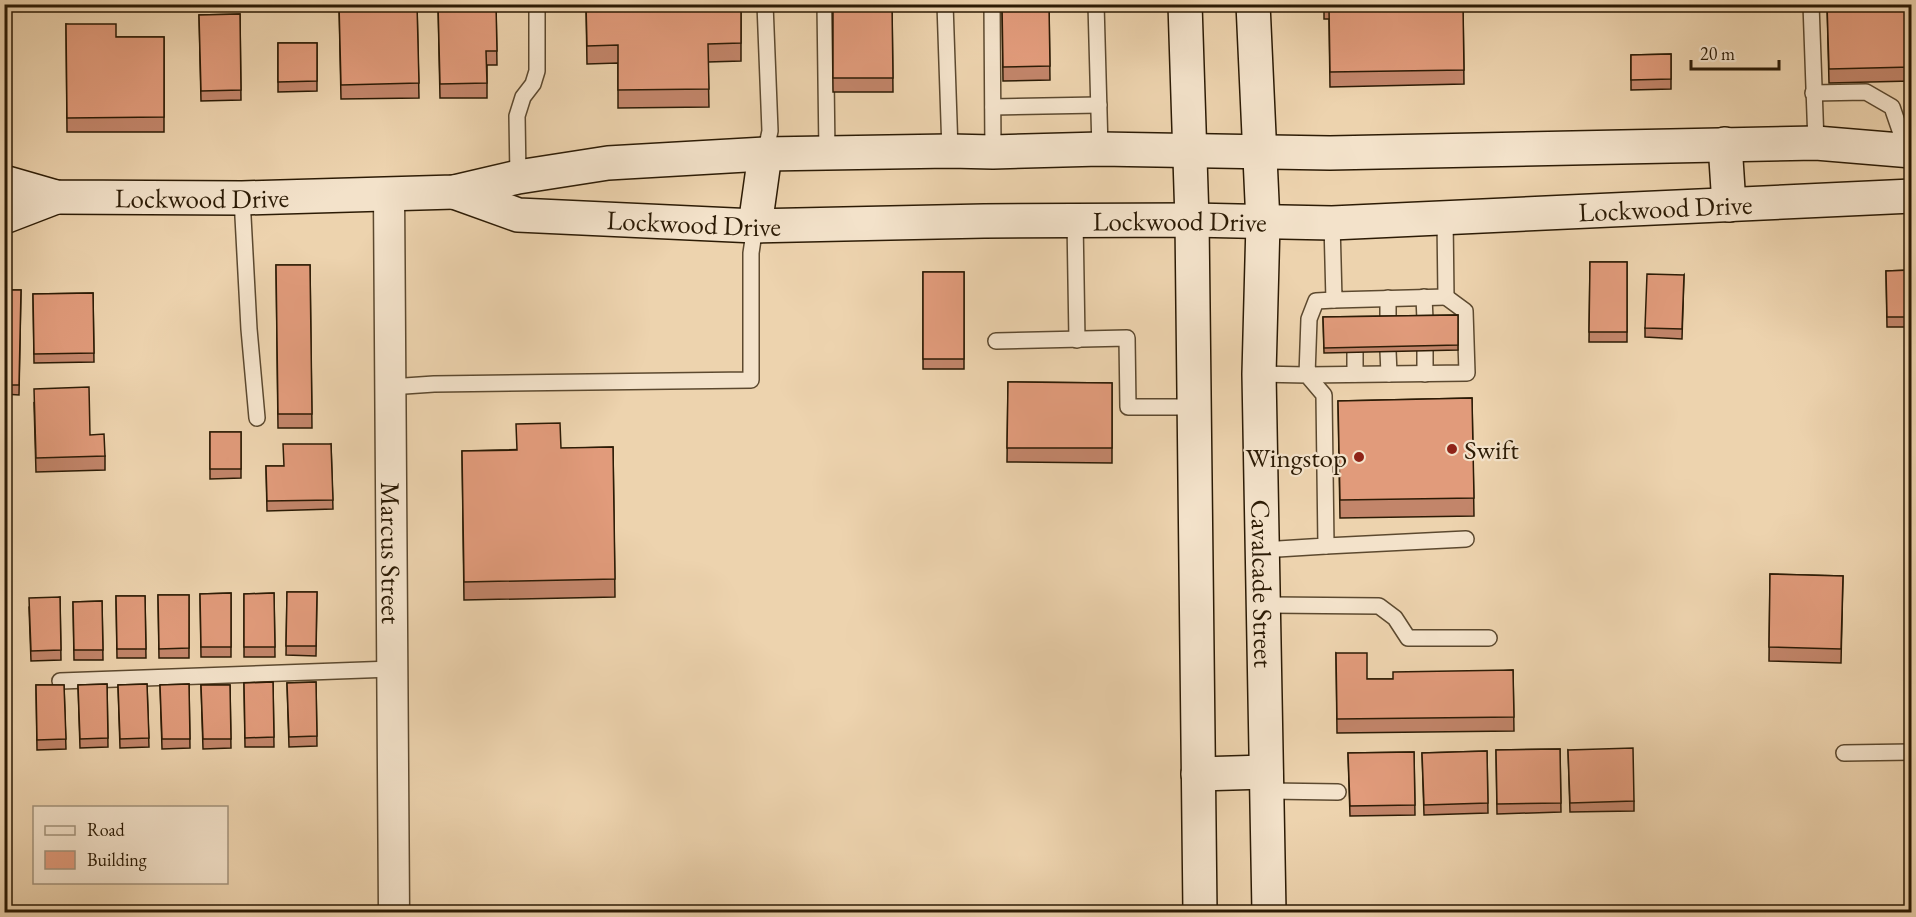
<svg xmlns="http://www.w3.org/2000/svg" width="1916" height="917" font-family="'EB Garamond',serif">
	<rect width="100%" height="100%" fill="#edd3ae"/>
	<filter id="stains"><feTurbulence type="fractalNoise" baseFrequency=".00333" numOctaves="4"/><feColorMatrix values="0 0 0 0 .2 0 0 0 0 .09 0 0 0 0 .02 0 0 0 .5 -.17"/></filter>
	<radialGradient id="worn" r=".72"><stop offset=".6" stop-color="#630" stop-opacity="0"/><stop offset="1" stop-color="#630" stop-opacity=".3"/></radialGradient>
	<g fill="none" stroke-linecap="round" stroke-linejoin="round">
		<g stroke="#5c492f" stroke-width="18">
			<g id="service">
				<polyline points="825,4 827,153"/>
				<polyline points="945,4 950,151"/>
				<polyline points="992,4 993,152"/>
				<polyline points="1096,4 1100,149"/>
				<polyline points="1811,4 1816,143"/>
				<polyline points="1813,93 1866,92 1892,107 1903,139 1902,150"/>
				<polyline points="993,107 1099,105"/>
				<polyline points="765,154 770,131 765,4"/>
				<polyline points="518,177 517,116 523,97 533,84 537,71 537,4"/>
				<polyline points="242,198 249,329 257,418"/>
				<polyline points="1075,220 1077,340"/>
				<polyline points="1332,223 1334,300 1446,297 1445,218"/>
				<polyline points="1424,297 1425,320"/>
				<polyline points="1388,298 1388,321"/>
				<polyline points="1334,300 1316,301 1309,319 1307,375 1467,373 1465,311 1446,297"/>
				<polyline points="996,341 1127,338 1128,407 1194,407"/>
				<polyline points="1388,351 1389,374"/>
				<polyline points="1425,351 1425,374"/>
				<polyline points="1355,352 1355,374"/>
				<polyline points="1259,374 1307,375 1324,395 1326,546 1262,550"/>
				<polyline points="390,387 434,384 751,380 751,253 755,226"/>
				<polyline points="1326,546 1466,539"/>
				<polyline points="1263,605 1379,606 1395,618 1408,638 1489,638"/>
				<polyline points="60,681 392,669"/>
				<polyline points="1844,753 1912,752"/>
				<polyline points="1267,791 1338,792"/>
			</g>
		</g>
		<g stroke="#5c492f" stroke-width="33">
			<g id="minor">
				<path id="s1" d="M389,195L394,912"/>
			</g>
		</g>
		<g stroke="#2c1b05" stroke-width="36">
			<g id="secondary">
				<polyline points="1185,4 1192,220 1200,912"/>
				<path id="s2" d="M1253,4L1263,223L1259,374L1269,912"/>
				<polyline points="1725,144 1729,205"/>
				<path id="s3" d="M4,182L56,197L242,198L454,192L518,177L608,163L765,154L950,151L993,152L1100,149L1330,153L1816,143L1912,151"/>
				<path id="s4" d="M454,192L518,215L755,226L984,221L1192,220L1332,223L1912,196"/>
				<polyline points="4,217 56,197"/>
				<polyline points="755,226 765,154"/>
				<polyline points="1198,774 1266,772"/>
			</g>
		</g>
		<use href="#service" stroke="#f3e2ca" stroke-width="15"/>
		<use href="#minor" stroke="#f3e2ca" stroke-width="30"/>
		<use href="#secondary" stroke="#f3e2ca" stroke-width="33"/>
	</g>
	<g fill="#c2856a" stroke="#2c1b05" stroke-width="1.5">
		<polygon points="339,4 417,4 419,98 341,99"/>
		<polygon points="438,4 496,4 497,65 487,65 487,98 440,98"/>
		<polygon points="586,4 741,4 741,61 708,62 709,107 618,108 618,63 587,64"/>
		<polygon points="832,4 892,4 893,92 833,92"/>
		<polygon points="1002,4 1049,4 1050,80 1003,81"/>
		<polygon points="1324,4 1421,4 1421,6 1439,6 1439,4 1483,4 1444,6 1463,5 1464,84 1330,87 1329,19 1324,19"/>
		<polygon points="1518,4 1605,4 1605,5 1518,6"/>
		<polygon points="1827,4 1911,4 1911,81 1829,83"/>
		<polygon points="240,14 241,100 201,101 199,15"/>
		<polygon points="66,24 116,37 164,37 164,132 67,132"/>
		<polygon points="278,43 317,43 317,91 278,92"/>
		<polygon points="1671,54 1671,89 1631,90 1631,55"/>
		<polygon points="1590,262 1627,262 1627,342 1589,342"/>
		<polygon points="276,265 310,265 312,428 278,428"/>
		<polygon points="1911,270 1911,327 1887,327 1886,271"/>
		<rect x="923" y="272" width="41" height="97"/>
		<polygon points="1684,275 1682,339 1645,337 1645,328"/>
		<polygon points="4,290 21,290 19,395 4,394"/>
		<polygon points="93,293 94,362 34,363 33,294"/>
		<polygon points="1458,315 1458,350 1324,353 1323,317"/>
		<polygon points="1008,382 1112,383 1112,463 1007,462"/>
		<polygon points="1472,398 1474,516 1340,518 1338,401"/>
		<polygon points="34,403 90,435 105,456 105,470 36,472"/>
		<polygon points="210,432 241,432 241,478 210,479"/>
		<polygon points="331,444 333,509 267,511 266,466 284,466"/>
		<polygon points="613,447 615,597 464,600 462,451"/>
		<polygon points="1770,574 1843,576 1841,663 1769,661"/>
		<polygon points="287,592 317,592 316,656 286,655"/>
		<polygon points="231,593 231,657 201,657 200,594"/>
		<polygon points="274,593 275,657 244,657 244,594"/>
		<polygon points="158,595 189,595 189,658 159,658"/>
		<polygon points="116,596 145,596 146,658 117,658"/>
		<polygon points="60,597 61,660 31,661 29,607"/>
		<polygon points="102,601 103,660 74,660 73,602"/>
		<polygon points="1336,653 1367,679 1393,679 1513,670 1514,731 1337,733"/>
		<polygon points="273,682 274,747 245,747 244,683"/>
		<polygon points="316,682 317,746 289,747 287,683"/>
		<polygon points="107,684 108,747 80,748 78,685"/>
		<polygon points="147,684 149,747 120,748 118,685"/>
		<polygon points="189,684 190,748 162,749 160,685"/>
		<polygon points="36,685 64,685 66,749 37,750"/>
		<polygon points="201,685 230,685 231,748 203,749"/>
		<polygon points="1560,749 1561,812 1497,814 1496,750"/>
		<polygon points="1568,750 1634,801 1634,811 1570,812"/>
		<polygon points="1487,751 1488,813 1424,815 1422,753"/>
		<polygon points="1414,752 1415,815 1350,816 1348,753"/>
	</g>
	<g fill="#e19b7b" stroke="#2c1b05" stroke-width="1.5">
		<polygon points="339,4 417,4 419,83 341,85"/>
		<polygon points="438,4 496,4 497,51 486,51 487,83 440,84"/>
		<polygon points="586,4 741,4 741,43 708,44 709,89 618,90 618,45 587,46"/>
		<polygon points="833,4 892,4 893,78 833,78"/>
		<polygon points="1002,4 1049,4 1050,66 1003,67"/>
		<polygon points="1827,4 1911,4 1911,67 1829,69"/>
		<polygon points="1463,5 1464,70 1330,72 1329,8"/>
		<polygon points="240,14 241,90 201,91 199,15"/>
		<polygon points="66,24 116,24 116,37 164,37 164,117 67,118"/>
		<polygon points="278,43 317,43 317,81 278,82"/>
		<polygon points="1671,54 1671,79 1631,80 1631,55"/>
		<polygon points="1590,262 1627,262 1627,332 1589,332"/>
		<polygon points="276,265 310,265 312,414 278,414"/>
		<polygon points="1911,270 1911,317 1887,317 1886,271"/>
		<rect x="923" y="272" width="41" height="87"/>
		<polygon points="1647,274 1684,275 1682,329 1645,328"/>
		<polygon points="4,290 21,290 19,385 4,385"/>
		<polygon points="93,293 94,353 34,354 33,294"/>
		<polygon points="1458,315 1458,345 1324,348 1323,317"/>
		<polygon points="1008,382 1112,383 1112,448 1007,448"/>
		<polygon points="89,387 90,435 104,434 105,456 36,458 34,389"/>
		<polygon points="1472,398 1474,498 1340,500 1338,401"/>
		<polygon points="560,423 561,448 613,447 615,579 464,582 462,451 517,450 516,424"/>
		<rect x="210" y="432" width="31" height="37"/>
		<polygon points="283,444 331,444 333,500 267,501 266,466 284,466"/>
		<polygon points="1770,574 1843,576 1841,649 1769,647"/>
		<polygon points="287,592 317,592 316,646 286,646"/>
		<polygon points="231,593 231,647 201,647 200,594"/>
		<polygon points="274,593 275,647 244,647 244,594"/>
		<polygon points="158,595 189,595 189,648 159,649"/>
		<polygon points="116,596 145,596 146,649 117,649"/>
		<polygon points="60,597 61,650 31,651 29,598"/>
		<polygon points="102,601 103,650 74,650 73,602"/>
		<polygon points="1336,653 1367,653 1367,679 1393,679 1393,672 1513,670 1514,717 1337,719"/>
		<polygon points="273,682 274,737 245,738 244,683"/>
		<polygon points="316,682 317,736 289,737 287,683"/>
		<polygon points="107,684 108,738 80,739 78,685"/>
		<polygon points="147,684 149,738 120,739 118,685"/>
		<polygon points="189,684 190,739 162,739 160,685"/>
		<polygon points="36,685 64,685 66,739 37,740"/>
		<polygon points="201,685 230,685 231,739 203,739"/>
		<polygon points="1633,748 1634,801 1570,803 1568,750"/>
		<polygon points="1560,749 1561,803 1497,804 1496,750"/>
		<polygon points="1487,751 1488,803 1424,805 1422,753"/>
		<polygon points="1414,752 1415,805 1350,806 1348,753"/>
	</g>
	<g fill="#8f2418" stroke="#f3e2ca" stroke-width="2">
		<circle cx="1452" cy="449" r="6"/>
		<circle cx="1359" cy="457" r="6"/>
	</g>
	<g text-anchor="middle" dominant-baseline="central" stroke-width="4.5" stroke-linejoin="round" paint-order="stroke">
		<g font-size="27" fill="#2c1b05" stroke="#f3e2ca">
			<text stroke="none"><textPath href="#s3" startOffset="200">Lockwood Drive</textPath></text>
			<text stroke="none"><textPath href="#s4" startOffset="1216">Lockwood Drive</textPath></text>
			<text stroke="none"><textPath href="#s4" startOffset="244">Lockwood Drive</textPath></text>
			<text stroke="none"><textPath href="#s4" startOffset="730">Lockwood Drive</textPath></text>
			<text stroke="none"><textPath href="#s1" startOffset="358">Marcus Street</textPath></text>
			<text stroke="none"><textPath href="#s2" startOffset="580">Cavalcade Street</textPath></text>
		</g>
		<g font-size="27" fill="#2c1b05" stroke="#f3e2ca" text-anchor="start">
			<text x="1464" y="449">Swift</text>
			<text x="1347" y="457" text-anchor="end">Wingstop</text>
		</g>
	</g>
	<rect width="1916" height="917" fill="none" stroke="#edd3ae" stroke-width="24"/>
	<rect x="6" y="6" width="1904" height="905" fill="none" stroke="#2c1b05" stroke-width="3"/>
	<rect x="12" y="12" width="1892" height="893" fill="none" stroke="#2c1b05" stroke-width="1.5"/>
	<rect x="33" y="806" width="195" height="78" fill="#f3e2ca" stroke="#a3927b" stroke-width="1.5"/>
	<rect x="45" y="826" width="30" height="9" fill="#f3e2ca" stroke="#a3927b" stroke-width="1.5"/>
	<text x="87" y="836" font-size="18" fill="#2c1b05">Road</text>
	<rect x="45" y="851" width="30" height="18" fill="#e19b7b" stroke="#a3927b" stroke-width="1.5"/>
	<text x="87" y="866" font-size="18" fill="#2c1b05">Building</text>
	<path d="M1691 60v9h88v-9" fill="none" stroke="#2c1b05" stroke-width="3"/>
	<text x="1700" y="60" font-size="18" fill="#2c1b05" stroke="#f3e2ca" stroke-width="4.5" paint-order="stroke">20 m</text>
	<rect width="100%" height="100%" filter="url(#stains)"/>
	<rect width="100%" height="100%" fill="url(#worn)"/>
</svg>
